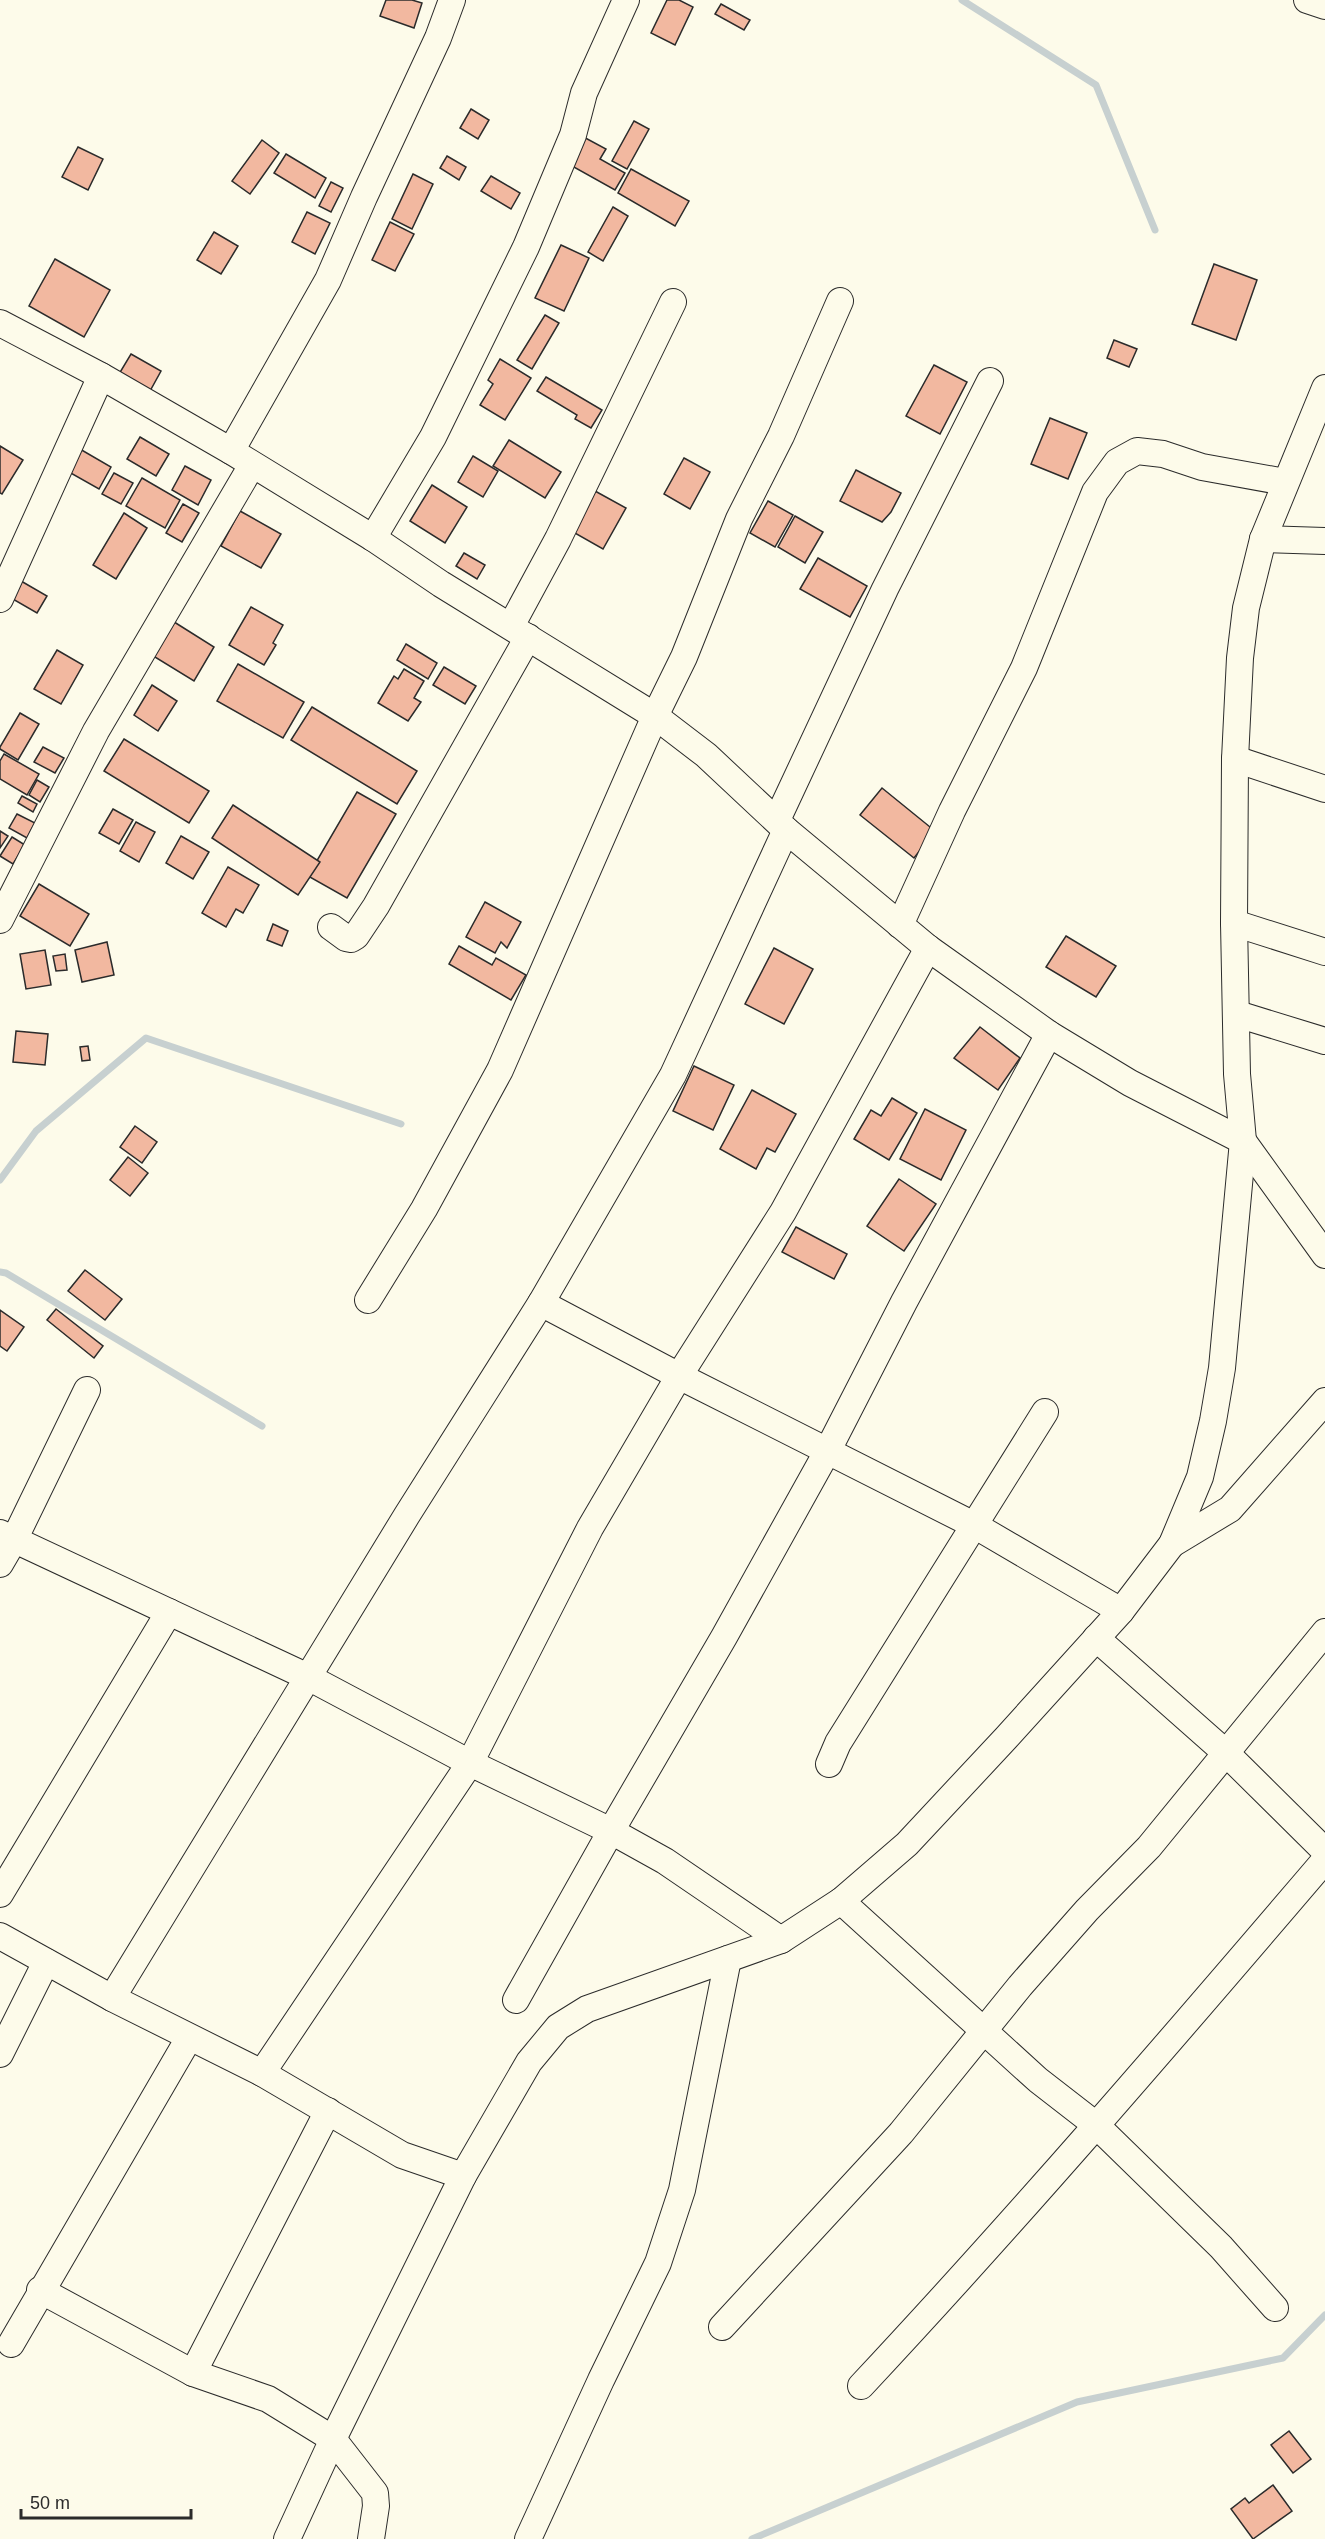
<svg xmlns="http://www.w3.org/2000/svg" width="1325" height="2539" font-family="Helvetica,sans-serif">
	<rect width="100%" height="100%" fill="#fdfbea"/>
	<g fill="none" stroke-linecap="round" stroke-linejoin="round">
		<g stroke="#c7d0d0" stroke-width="7">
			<polyline points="962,0 1096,85 1155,230"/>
			<polyline points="0,1180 36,1131 146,1038 401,1124"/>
			<polyline points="0,1272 6,1273 262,1426"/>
			<polyline points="752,2539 1077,2402 1283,2358 1325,2315"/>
		</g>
	</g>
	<g fill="#f2b8a0" stroke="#2b2b2b" stroke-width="1.5">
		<polygon points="386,0 412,0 422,3 414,28 380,16"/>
		<polygon points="667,0 679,0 693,7 675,45 651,33"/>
		<polygon points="721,4 750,20 744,30 715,14"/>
		<polygon points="471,109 489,120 478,139 460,128"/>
		<polygon points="634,121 649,129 627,169 612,161"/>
		<polygon points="578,134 606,149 600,159 625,173 615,190 563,161"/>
		<polygon points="262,140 279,153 250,194 232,181"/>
		<polygon points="78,147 103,159 88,190 62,177"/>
		<polygon points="286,154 326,178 315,198 274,173"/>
		<polygon points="447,156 466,167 459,180 440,168"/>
		<polygon points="631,169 689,201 675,226 618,193"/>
		<polygon points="413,174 433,184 412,229 392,219"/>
		<polygon points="491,176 520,193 511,209 481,191"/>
		<polygon points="331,182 343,188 331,212 319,206"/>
		<polygon points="613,207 628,216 603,261 588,252"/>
		<polygon points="307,212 330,223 315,254 292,242"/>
		<polygon points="390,222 414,234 395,271 372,260"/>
		<polygon points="214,232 238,246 221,274 197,260"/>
		<polygon points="561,245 589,258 564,311 535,298"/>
		<polygon points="55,259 110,290 84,337 29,306"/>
		<polygon points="1214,264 1257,280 1236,340 1192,324"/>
		<polygon points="545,315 559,323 532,369 517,360"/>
		<polygon points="1114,340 1137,349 1129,367 1107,358"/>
		<polygon points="131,354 161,371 150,391 119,374"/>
		<polygon points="500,359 531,378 505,420 480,405 493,384 488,380"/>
		<polygon points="934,365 967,382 940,434 906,416"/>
		<polygon points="546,377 602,410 591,428 575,419 577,415 537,391"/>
		<polygon points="1050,418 1087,433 1068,479 1031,464"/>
		<polygon points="140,437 169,454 156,476 127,459"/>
		<polygon points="509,440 561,472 545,498 493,466"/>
		<polygon points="73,445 111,467 99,489 60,467"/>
		<polygon points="0,446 23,460 2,494 0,493"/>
		<polygon points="473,456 498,471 483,497 458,482"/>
		<polygon points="684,458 710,472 690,509 664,494"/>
		<polygon points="185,466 211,480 198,505 172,490"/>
		<polygon points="856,470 901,493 891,512 882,522 840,501"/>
		<polygon points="114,473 133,483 121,504 102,494"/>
		<polygon points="142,478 180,500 165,528 126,506"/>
		<polygon points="432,485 467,507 445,543 410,521"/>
		<polygon points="595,491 626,508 603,549 573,532"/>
		<polygon points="768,501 793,515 775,547 750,533"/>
		<polygon points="183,504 199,513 182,542 166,533"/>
		<polygon points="240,511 281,534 261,568 221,546"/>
		<polygon points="124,513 147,528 116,579 93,565"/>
		<polygon points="795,516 823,532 805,563 778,547"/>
		<polygon points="464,553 485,565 477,579 456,566"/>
		<polygon points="818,558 867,586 850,617 800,589"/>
		<polygon points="21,581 47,596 37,613 11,598"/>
		<polygon points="251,607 283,625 273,643 276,645 264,665 229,645"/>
		<polygon points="171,620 214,647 194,681 150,654"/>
		<polygon points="406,644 437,663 428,679 397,660"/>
		<polygon points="57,650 83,665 61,704 34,689"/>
		<polygon points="238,664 304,702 283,738 217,701"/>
		<polygon points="444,667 476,686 465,704 433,685"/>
		<polygon points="404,669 424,681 414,698 421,702 408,721 378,703 394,676 398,679"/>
		<polygon points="152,685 177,701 158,731 134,715"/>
		<polygon points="312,707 417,771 397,804 291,740"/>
		<polygon points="20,713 39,724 18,760 0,749 0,747"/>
		<polygon points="124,739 209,791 189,823 104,771"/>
		<polygon points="43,747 64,758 55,773 34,762"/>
		<polygon points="4,754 39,774 27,795 0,779 0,761"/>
		<polygon points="37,780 49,787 40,802 29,795"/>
		<polygon points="882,788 935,831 914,858 860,815"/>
		<polygon points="357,792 396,814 347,898 308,876"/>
		<polygon points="22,796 37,804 33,812 18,803"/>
		<polygon points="233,805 320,862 298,895 212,838"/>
		<polygon points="113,809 133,820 119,844 99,833"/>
		<polygon points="17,814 35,823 27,838 9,828"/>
		<polygon points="136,822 155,832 139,862 120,851"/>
		<polygon points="0,831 8,836 0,848"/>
		<polygon points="181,836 209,852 193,879 166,863"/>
		<polygon points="12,837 25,845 13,864 0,856"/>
		<polygon points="228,867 259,885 243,913 236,909 226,927 202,913"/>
		<polygon points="39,884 89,914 70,946 20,916"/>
		<polygon points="485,902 521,922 507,948 501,942 495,953 466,937"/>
		<polygon points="273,924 288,931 282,946 267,940"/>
		<polygon points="1066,936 1116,966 1096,997 1046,967"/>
		<polygon points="107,942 114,975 82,982 75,950"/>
		<polygon points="459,946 492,965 496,958 526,975 511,1000 449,964"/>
		<polygon points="774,948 813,969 784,1024 745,1004"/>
		<polygon points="45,950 51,985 26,989 20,954"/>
		<polygon points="65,954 67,970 56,971 53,956"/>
		<polygon points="980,1027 1020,1058 998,1090 954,1058"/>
		<polygon points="16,1031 48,1034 45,1065 13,1062"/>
		<polygon points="88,1046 90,1060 82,1061 80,1047"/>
		<polygon points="694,1066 734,1085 713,1130 673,1111"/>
		<polygon points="752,1090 796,1114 775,1152 767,1148 756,1169 720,1149"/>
		<polygon points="892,1098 917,1113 889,1160 854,1139 871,1110 881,1116"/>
		<polygon points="925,1109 966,1130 941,1180 900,1159"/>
		<polygon points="135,1126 157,1142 142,1163 120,1147"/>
		<polygon points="128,1157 148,1173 130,1196 110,1180"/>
		<polygon points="899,1179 936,1204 904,1251 867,1226"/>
		<polygon points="796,1227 847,1254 834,1279 782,1252"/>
		<polygon points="85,1270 122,1299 105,1320 68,1291"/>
		<polygon points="56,1309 103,1346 94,1358 47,1320"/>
		<polygon points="0,1310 24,1327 7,1351 0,1346"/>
		<polygon points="1289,2431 1311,2459 1293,2473 1271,2445"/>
		<polygon points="1273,2485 1292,2511 1253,2539 1231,2509 1245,2498 1249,2503"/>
	</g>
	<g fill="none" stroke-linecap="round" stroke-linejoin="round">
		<g stroke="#2b2b2b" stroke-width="28">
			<g id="minor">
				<polyline points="1307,0 1325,6"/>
				<polyline points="0,323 101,376 231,451 373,538 441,584 655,716 706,755 786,830 928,948 1049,1034 1130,1083 1243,1141 1325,1255"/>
				<polyline points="231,451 328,280 364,197 438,38 452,0"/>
				<polyline points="373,538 433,437 526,247 573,135 584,93 626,0"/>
				<polyline points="1263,539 1325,541"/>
				<polyline points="0,599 101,376"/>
				<polyline points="511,626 558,539 673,302"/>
				<polyline points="1235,759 1325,789"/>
				<polyline points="777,820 885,589 990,381"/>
				<polyline points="0,920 96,731 252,465"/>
				<polyline points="1234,923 1325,952"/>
				<polyline points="900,925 952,811 1024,668 1095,492 1117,462 1137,451 1163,454 1202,467 1285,482"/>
				<polyline points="331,927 346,938 351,939 356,936 376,906 528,637"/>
				<polyline points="1237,1014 1325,1041"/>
				<polyline points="368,1300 424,1209 500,1070 655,716 684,657 739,519 781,436 840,301"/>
				<polyline points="541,1303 679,1376 974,1525 1121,1611"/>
				<polyline points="0,1533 308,1677 470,1763 611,1831 665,1861 781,1940"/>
				<polyline points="1172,1544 1230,1509 1325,1401"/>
				<polyline points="0,1564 14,1540 87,1390"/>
				<polyline points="1096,1638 1226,1753 1325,1851"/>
				<polyline points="829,1764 838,1743 1045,1412"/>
				<polyline points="0,1894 169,1612"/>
				<polyline points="841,1901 1038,2080 1096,2125 1221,2247 1275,2308"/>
				<polyline points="0,1936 112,1998 262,2073 402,2155 463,2176"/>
				<polyline points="112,1998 407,1515 541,1303 673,1075 786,830"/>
				<polyline points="516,2000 611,1831 724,1637 828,1450 904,1302 1049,1034"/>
				<polyline points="0,2054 46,1962"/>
				<polyline points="262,2073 470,1763 590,1528 679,1376 783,1212 928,948"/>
				<polyline points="40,2290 193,2373 268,2399 333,2439 375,2493 376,2506 371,2539"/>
				<polyline points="722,2327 901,2133 1020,1986 1087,1910 1149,1847 1325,1632"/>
				<polyline points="11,2344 189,2038"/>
				<polyline points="193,2373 328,2111"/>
				<path d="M861,2386C1020,2216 1173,2038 1325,1860"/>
				<polyline points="287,2539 333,2439 463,2176 529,2062 558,2027 587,2009 781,1940 841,1901 907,1844 1006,1738 1121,1611 1172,1544 1200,1477 1213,1421 1222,1368 1243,1141 1237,1074 1234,923 1235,759 1240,658 1246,608 1263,539 1325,388"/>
				<polyline points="528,2539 601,2380 658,2263 682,2190 728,1959"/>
			</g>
		</g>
		<use href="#minor" stroke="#fdfbea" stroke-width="26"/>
	</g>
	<path d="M21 2509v9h170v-9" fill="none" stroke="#2b2b2b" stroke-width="3"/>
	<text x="30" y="2509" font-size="18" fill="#2b2b2b" stroke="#fdfbea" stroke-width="4.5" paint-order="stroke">50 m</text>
</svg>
